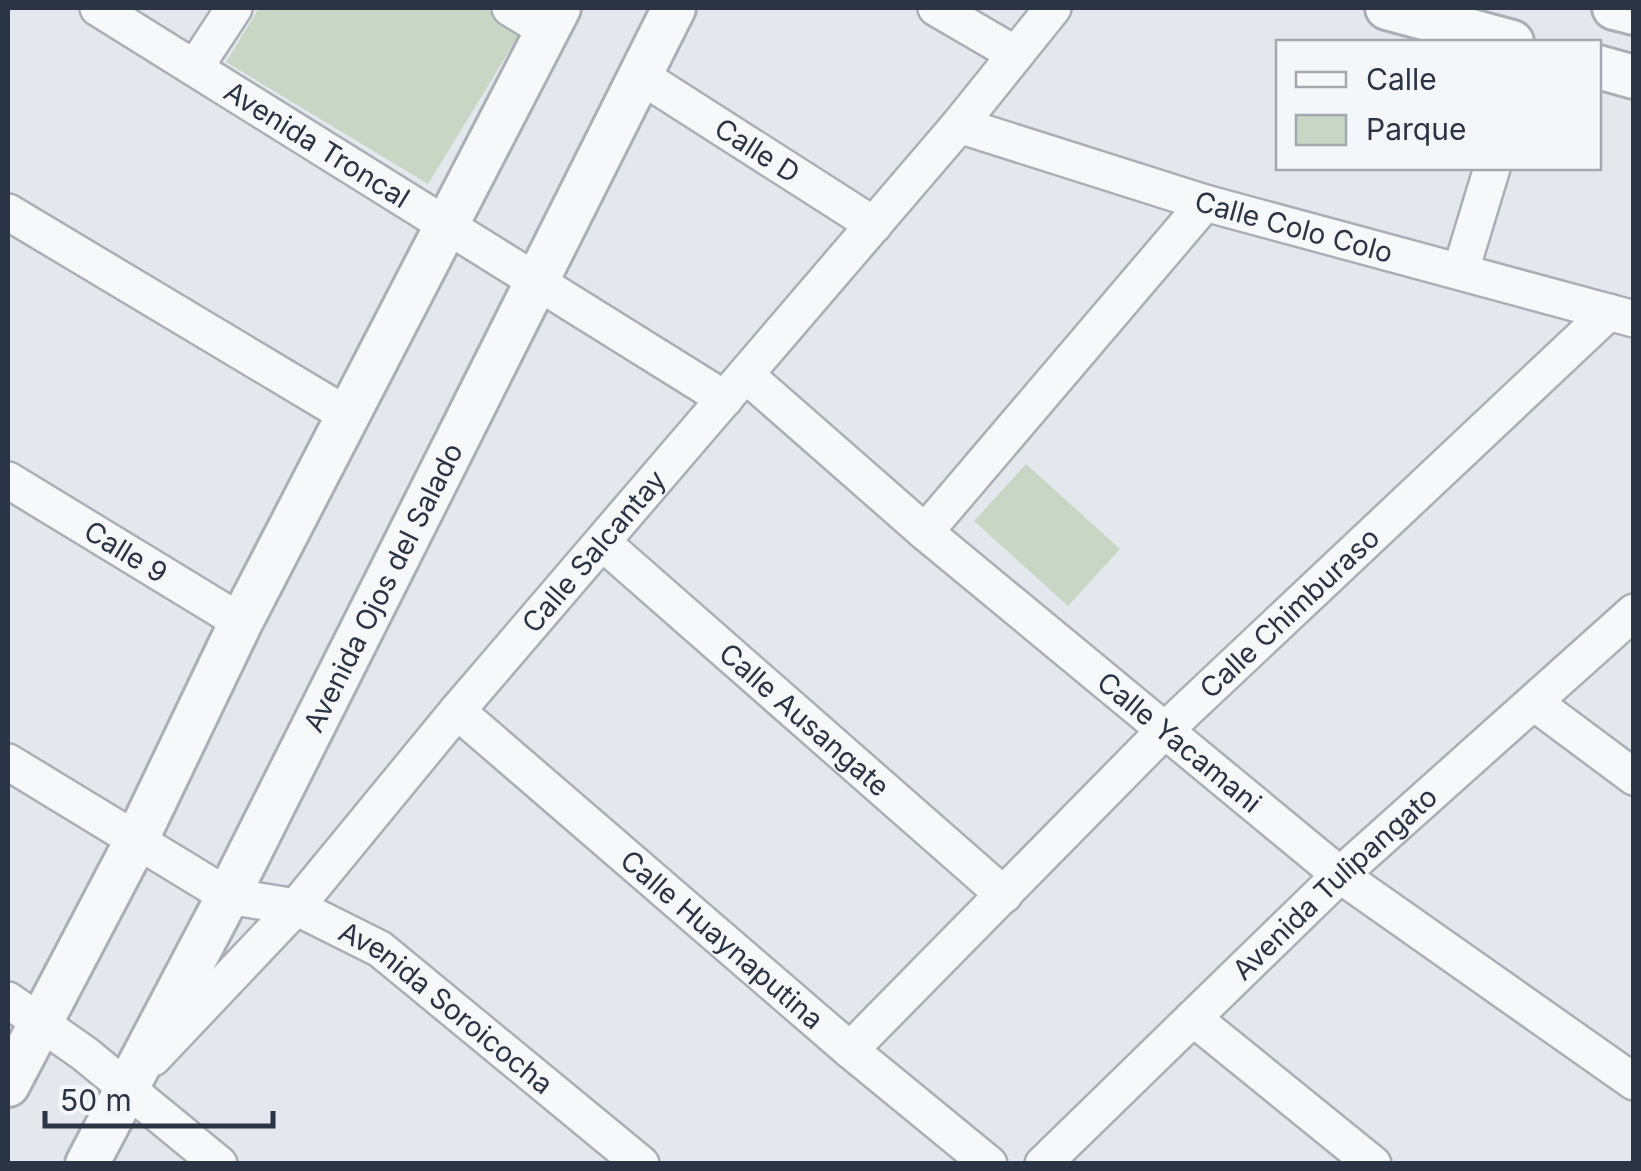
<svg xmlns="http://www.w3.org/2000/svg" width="1641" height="1171" font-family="Inter,sans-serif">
	<rect width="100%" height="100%" fill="#e4e7ec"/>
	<g fill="#c9d6c5">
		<polygon points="259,8 485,8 522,30 428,184 226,62"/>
		<polygon points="1026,464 1120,549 1068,606 974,521"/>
	</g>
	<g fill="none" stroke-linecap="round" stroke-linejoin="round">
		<g stroke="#a9aeb7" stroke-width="40">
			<g id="minor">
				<path id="s1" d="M98,8L725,399"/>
				<polyline points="510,8 548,31"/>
				<polyline points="936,8 1015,54"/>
				<polyline points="196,66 234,8"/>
				<path id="s2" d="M641,76L874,225"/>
				<path id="s3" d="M959,125L1205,203L1634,319"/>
				<polyline points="8,212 347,415"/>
				<polyline points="1461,270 1492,168"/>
				<path id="s4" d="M746,375L925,532L1340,875L1634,1082"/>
				<path id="s5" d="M8,480L241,622"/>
				<polyline points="925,532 1205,203"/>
				<path id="s6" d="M603,543L1004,895"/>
				<polyline points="1536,704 1634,777"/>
				<path id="s7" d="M457,711L850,1050L989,1164"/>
				<path id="s8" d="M8,762L228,896L296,907L380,949L641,1164"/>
				<polyline points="8,1000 85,1054 219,1164"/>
				<polyline points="1193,1018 1373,1164"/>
				<path id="s9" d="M850,1050L1163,732L1609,312"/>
				<path id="s10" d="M153,1058L296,907L457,711L959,125L1053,8"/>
				<path id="s11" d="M1043,1164L1340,875L1634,612"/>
			</g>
		</g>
		<g stroke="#a9aeb7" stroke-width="48">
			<g id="tertiary">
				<polyline points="1387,8 1512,42"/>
				<polyline points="1614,8 1634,13"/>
				<polyline points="1598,67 1634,77"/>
				<polyline points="8,1085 135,843 241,622 559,8"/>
				<path id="s12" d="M87,1164L228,896L674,8"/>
			</g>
		</g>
		<use href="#minor" stroke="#f7f8fa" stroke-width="35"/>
		<use href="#tertiary" stroke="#f7f8fa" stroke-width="42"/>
	</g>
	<g text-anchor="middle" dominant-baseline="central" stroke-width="10" stroke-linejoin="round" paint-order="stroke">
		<g font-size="28" fill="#2b3445" stroke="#f4f6f9">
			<text stroke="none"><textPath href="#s1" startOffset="258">Avenida Troncal</textPath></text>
			<text stroke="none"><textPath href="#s2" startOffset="138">Calle D</textPath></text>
			<text stroke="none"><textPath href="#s3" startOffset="350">Calle Colo Colo</textPath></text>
			<text stroke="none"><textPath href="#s5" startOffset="138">Calle 9</textPath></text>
			<text stroke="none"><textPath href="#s10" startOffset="672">Calle Salcantay</textPath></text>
			<text stroke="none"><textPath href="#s12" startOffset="648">Avenida Ojos del Salado</textPath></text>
			<text stroke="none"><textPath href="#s9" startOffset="620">Calle Chimburaso</textPath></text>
			<text stroke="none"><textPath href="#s6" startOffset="268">Calle Ausangate</textPath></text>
			<text stroke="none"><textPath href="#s4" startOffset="568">Calle Yacamani</textPath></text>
			<text stroke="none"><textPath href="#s11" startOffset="405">Avenida Tulipangato</textPath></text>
			<text stroke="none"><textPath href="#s7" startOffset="350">Calle Huaynaputina</textPath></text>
			<text stroke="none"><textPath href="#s8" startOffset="508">Avenida Soroicocha</textPath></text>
		</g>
	</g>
	<rect width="1641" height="1171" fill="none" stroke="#2b3445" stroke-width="20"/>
	<rect x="1276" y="40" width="325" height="130" fill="#f4f6f9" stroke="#a4a8b1" stroke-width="2.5"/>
	<rect x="1296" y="72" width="50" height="15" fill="#f7f8fa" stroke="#a4a8b1" stroke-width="2.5"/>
	<text x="1366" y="90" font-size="30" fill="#2b3445">Calle</text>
	<rect x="1296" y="115" width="50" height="30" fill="#c9d6c5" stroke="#a4a8b1" stroke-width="2.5"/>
	<text x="1366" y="140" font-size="30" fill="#2b3445">Parque</text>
	<path d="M45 1111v15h228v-15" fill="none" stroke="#2b3445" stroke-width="5"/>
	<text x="60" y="1111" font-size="30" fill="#2b3445" stroke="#f4f6f9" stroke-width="8" paint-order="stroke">50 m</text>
</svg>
